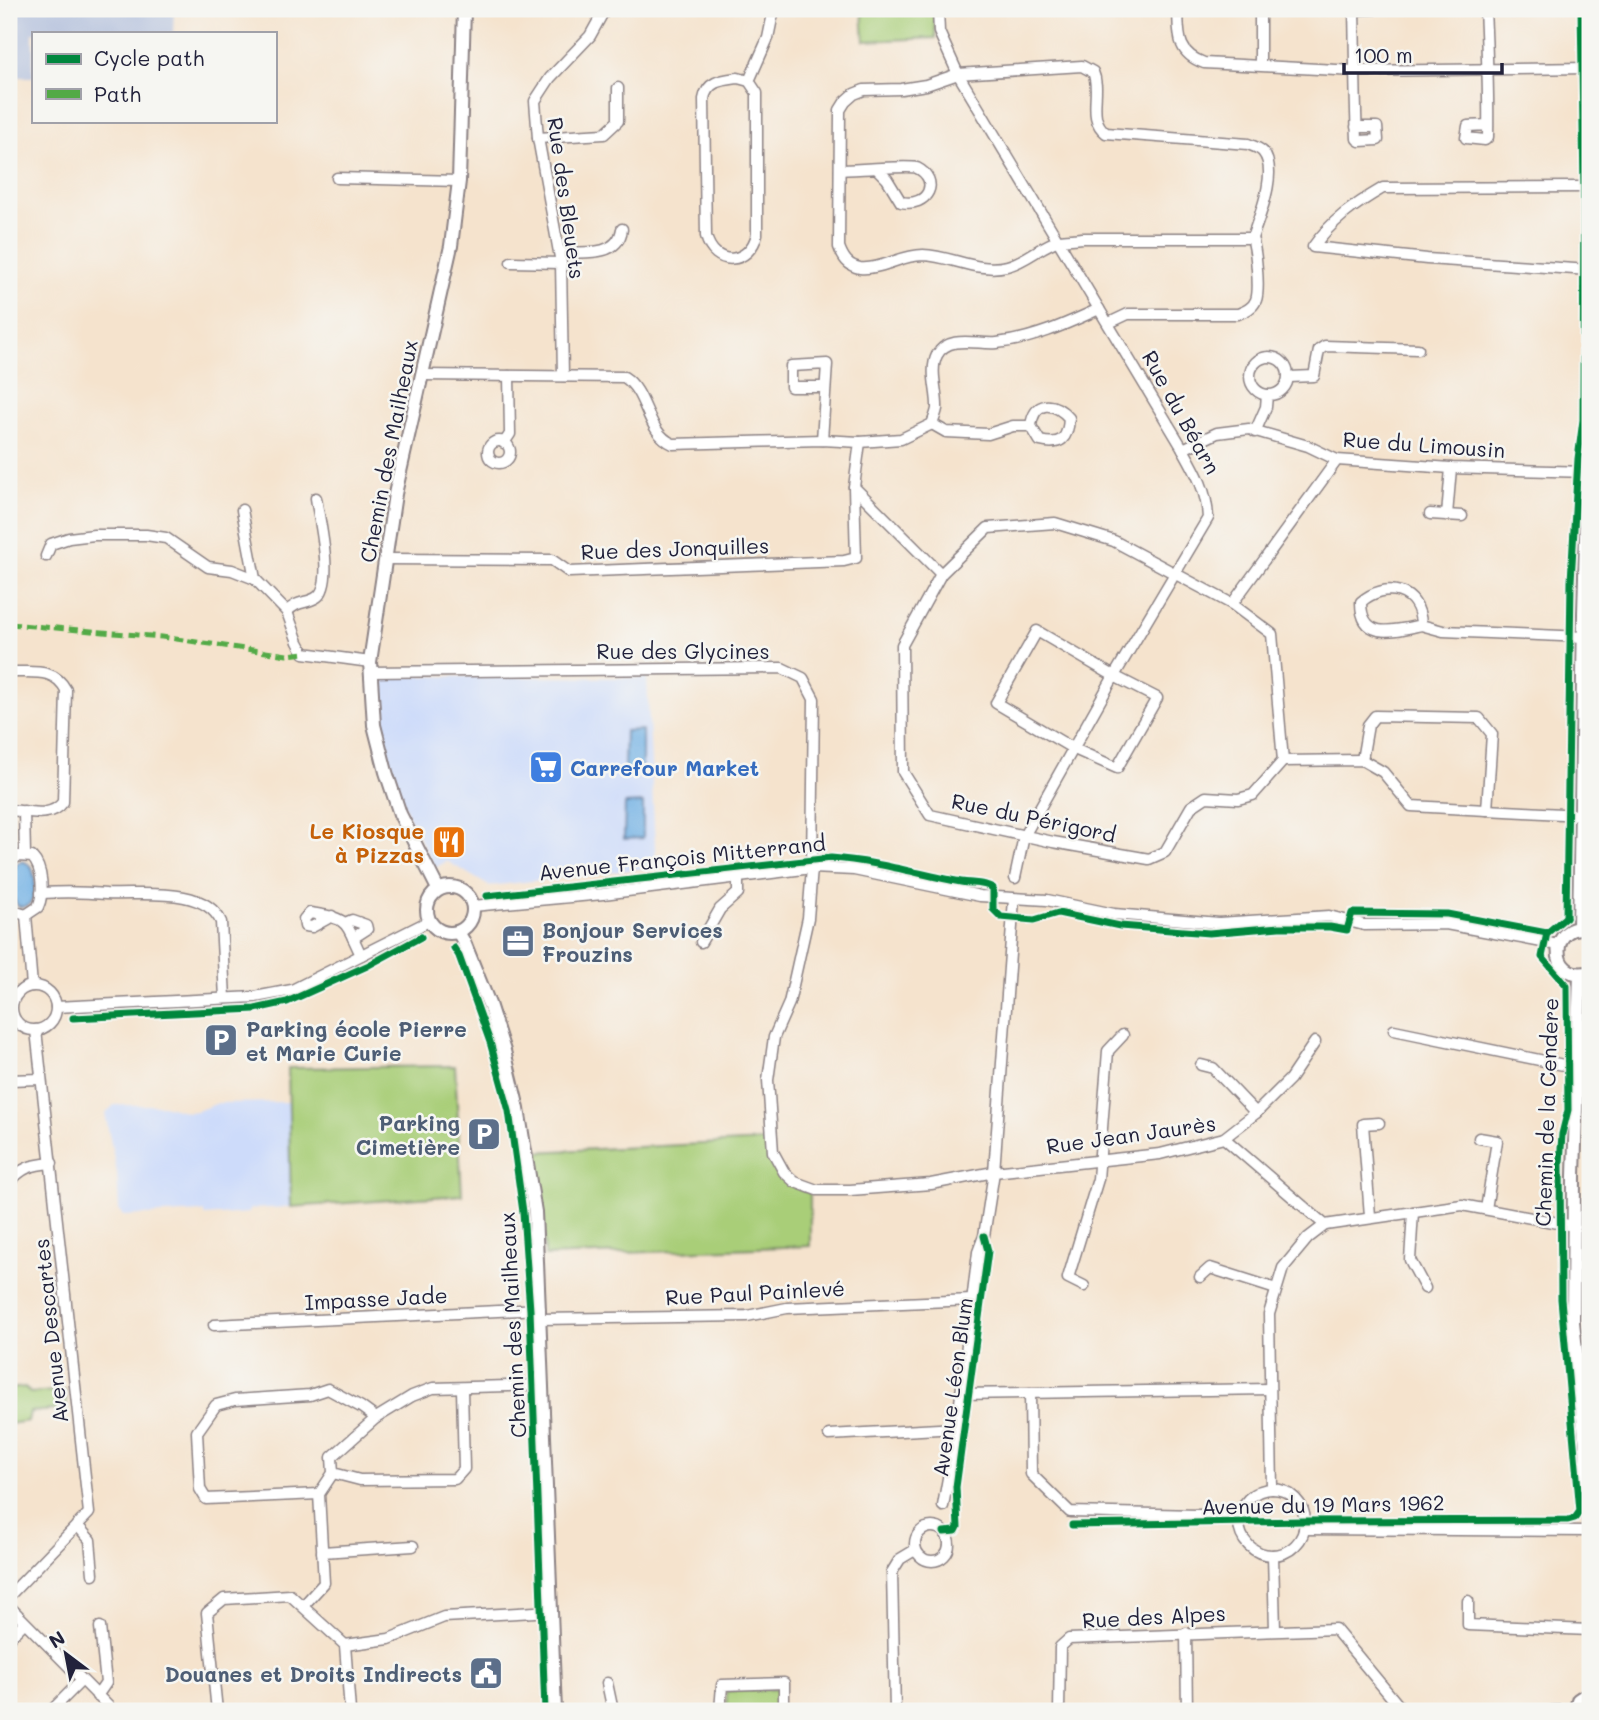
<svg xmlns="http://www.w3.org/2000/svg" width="1599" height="1720" font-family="Mali,sans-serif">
	<rect width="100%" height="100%" fill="#f6f6f2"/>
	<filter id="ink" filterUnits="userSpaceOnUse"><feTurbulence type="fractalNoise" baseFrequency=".0143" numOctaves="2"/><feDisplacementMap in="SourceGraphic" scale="14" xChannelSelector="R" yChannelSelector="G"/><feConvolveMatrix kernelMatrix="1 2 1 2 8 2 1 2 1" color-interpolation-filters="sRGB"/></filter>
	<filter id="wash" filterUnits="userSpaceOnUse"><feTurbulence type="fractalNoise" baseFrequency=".00686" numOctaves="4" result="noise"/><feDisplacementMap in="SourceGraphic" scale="28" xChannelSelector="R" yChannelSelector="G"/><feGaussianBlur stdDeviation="1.57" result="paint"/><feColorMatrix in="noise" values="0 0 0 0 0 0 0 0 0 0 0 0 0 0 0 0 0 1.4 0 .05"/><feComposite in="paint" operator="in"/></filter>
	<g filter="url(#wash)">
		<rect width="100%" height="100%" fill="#f5e3cd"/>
		<g fill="#cddbfa">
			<polygon points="391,676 647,678 656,867 489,886 447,861 435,868 409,817 395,782 385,743 379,693 381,683"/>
			<polygon points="289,1102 291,1207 250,1209 249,1213 204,1216 204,1212 123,1216 119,1210 117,1173 105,1114 114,1105 163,1105 188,1112 197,1111 218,1103"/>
		</g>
		<polygon fill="#b9c5de" points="9,9 174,9 173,33 33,33 33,77 9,77"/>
		<g fill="#a9ce78" stroke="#66785a" stroke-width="2">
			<polygon points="862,9 933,9 936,38 864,41"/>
			<polygon points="455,1066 462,1195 291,1207 288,1068"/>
			<path d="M765,1141C773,1165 784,1186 810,1193V1246L545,1256L544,1221L534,1152Z"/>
			<polygon points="25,1387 30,1393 65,1390 67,1409 30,1412 28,1421 9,1424 9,1389"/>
			<polygon points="778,1689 778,1711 727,1711 726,1691"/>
		</g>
		<g fill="#71b0e4" stroke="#4a6990" stroke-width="2">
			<polygon points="642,730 642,771 624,771 625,731"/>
			<polygon points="643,803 643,838 624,839 625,804"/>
			<path d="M23,861C27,863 29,863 32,868C37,879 38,912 18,906C10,896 11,874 17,863Z"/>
		</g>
	</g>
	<g filter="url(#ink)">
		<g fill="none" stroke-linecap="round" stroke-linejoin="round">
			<g stroke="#8c8284" stroke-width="13">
				<g id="minor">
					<path d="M938,9L939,32L958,74L1183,449C1196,472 1207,491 1208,518L1114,676L1024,836L1015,878"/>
					<path d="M1178,9C1179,34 1176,53 1204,63L1355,71L1588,68"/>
					<path d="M1354,9C1355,52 1355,96 1357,139L1360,141L1378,140L1377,127H1356"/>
					<path d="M1485,9C1487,51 1489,94 1488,137L1485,140L1466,138L1468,126L1488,125"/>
					<polyline points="1354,10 1375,9"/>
					<polyline points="1260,65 1260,9"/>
					<path d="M1082,66L1093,72C1102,92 1086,118 1106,133L1248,144C1253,146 1260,148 1263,152C1279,171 1259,217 1252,238H1082C1075,239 1067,239 1060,240C1041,245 1027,261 1007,266C977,273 952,256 923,255C901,255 881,270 860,268C848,266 843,258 839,247L840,110L845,102L854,94L864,90L901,89L926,85L958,74Z"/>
					<path d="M738,78L749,81L757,93V234C750,265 714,268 706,236L704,99C707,81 722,80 738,78Z"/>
					<polyline points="749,81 768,38 774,9"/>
					<polyline points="538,138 604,134 618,121 618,88"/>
					<path d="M840,170C853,170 910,165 917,168C941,180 928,208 901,202L887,179L878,170"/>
					<polyline points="337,178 459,181"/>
					<path d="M1589,187L1383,188C1354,205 1332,220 1313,247L1427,259L1589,270"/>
					<path d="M560,252C582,252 618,258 622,229"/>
					<polyline points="511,262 561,263"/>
					<path d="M1109,323L1128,314H1238C1245,311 1253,308 1256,300C1260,289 1256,250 1252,238"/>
					<circle cx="1269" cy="376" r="19"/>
					<path d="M422,375L624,377C648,392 646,433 673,444L822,440L860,442L854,487L941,574"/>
					<polyline points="563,376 561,263 538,138 535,101 550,78 590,36 605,9"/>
					<polyline points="1289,377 1314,376 1319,350 1325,346 1418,349"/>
					<path d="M932,424L946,432L988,434L1013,426H1031L1040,441C1061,446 1068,439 1069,418C1054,401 1034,400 1031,426"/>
					<polyline points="1255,432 1266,407 1267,395"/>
					<polyline points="822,440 827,364 791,366 791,387 825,387"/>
					<circle cx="499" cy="452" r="11"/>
					<path d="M860,442L901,439L932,424C934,419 936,414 937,409C938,392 929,371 937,355C949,334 978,345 997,343C1034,339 1066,324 1099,309"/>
					<polyline points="504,443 510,434 509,376"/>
					<polyline points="1183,449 1217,433 1249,429 1308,446 1337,460 1451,468 1587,472"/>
					<polyline points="242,510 255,579"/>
					<polyline points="1430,514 1462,516"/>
					<polyline points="1447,515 1451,468"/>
					<polygon points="1055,523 1114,541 1232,604 1272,634 1283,761 1253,795 1238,799 1206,797 1191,807 1165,852 1149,859 1053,842 930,815 903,772 902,645 941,574 988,528"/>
					<polyline points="46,556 51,544 69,538 94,535 146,535 166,538 208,567 232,570 255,579 287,612 298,642 304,653 370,662"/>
					<polyline points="386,559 552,560 569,572 844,561 856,558 854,487"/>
					<polyline points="1232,604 1337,460"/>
					<path d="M287,612C297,600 307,604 317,597C335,584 319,519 316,498"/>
					<path d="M1421,625C1394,631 1361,641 1361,602C1385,581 1420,588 1421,625L1443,631L1584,637"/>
					<polygon points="1037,631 1114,676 1157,698 1117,768 1072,748 996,703"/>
					<path d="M9,672C32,673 54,667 66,690L63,802C51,819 28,811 9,810"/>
					<polyline points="370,672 782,668 803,678 814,699 812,868 808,918 789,1003 774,1037 768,1080 773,1152 784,1172 795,1182 817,1190 850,1190 931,1184 994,1172 1160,1154 1224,1138 1325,1225 1462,1205 1574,1226"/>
					<polyline points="1362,760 1368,725 1375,716 1479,718 1492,734 1487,810"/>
					<polyline points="1283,761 1362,760 1383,772 1411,806 1580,815"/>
					<polyline points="24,811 25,855"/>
					<path d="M9,862L18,856L32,857C43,868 44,894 38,907L26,915L13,911L9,905"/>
					<path d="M41,893C63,892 84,892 106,894C139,896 205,885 221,922L225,998"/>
					<polyline points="473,906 603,894 812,868 854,870 980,896 1047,900 1114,914 1219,923 1329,916 1364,925 1446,924 1558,945"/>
					<polyline points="26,915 32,986"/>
					<path d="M332,916L312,927L305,926L304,919L310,913C350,919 344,920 361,955"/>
					<polyline points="345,923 352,920 366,925 367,929 353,938"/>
					<polyline points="701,942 720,909 738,893 738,877"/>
					<circle cx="34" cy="1008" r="22"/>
					<polyline points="56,1007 255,997 292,990 429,921"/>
					<polyline points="1394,1030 1578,1068"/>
					<polyline points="1201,1065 1213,1068 1256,1113"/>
					<polyline points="1578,1075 1590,1076"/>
					<polyline points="9,1080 41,1079"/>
					<polyline points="1224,1138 1256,1113 1290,1079 1315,1042"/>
					<polyline points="1479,1138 1497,1141 1486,1209"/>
					<path d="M9,1183C22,1167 31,1165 52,1163"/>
					<polyline points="1413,1212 1410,1260 1425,1288"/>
					<polyline points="1370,1216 1363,1124 1379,1123"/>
					<polyline points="1200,1277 1210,1268 1276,1289"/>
					<polyline points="1084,1286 1068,1278 1098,1179 1108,1051 1123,1035"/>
					<polyline points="540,1319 747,1316 787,1308 972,1300"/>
					<polyline points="214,1325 540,1309"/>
					<polyline points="1030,1393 1031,1474 1070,1512 1240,1516"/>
					<polyline points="960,1394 1270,1389"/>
					<polyline points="829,1435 957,1428"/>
					<polyline points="333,1473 360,1480 455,1479 464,1469 462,1389"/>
					<polyline points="1272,1489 1269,1314 1283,1268 1308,1238 1325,1225"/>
					<circle cx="1272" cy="1522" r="33"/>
					<polyline points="319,1494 206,1499 200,1489 197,1432 216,1405 235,1400 310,1395 328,1389 361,1407 376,1418 412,1396 433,1388 541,1385"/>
					<polyline points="943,1506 957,1428 978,1252 984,1236 994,1172 1014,899"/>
					<polyline points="77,1525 90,1540 93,1574"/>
					<circle cx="932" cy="1544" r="17"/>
					<polyline points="1304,1529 1590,1531"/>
					<polyline points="322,1552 413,1546"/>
					<polyline points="1273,1555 1275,1630"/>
					<polyline points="9,1596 89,1513 36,1030"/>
					<polyline points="1468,1601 1468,1625 1590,1630"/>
					<polyline points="9,1606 110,1708 111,1711"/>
					<polyline points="303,1606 324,1583 319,1494 333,1473 332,1457 376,1418"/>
					<polyline points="1186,1633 1187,1711"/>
					<polyline points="9,1638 24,1623"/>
					<polyline points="345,1645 389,1639 444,1617 552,1611"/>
					<polyline points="607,1683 613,1711"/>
					<polyline points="97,1696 106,1683 100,1627"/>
					<polyline points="51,1711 81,1681"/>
					<polyline points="217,1711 207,1613 224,1599 290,1595 345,1645 350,1711"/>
					<polyline points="720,1711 722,1685 784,1683 784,1711"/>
					<polyline points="895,1711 892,1572 900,1559 915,1550"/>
					<polyline points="1059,1711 1060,1647 1069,1639 1335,1629 1403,1711"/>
					<polyline points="1552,1711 1576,1710"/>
				</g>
			</g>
			<g stroke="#8c8284" stroke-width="16">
				<g id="tertiary">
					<circle cx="450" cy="910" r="23"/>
					<polyline points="438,889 400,814 386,772 374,725 370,662 395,494 451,246 459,181 464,9"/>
					<polyline points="1579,928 1584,613 1589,430 1588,9"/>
					<path d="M1590,930C1549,917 1547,984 1590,972"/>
					<polyline points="458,932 464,942 489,1004 504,1051 518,1109 535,1212 555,1711"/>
					<polyline points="1580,974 1574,1176 1573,1322 1586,1445 1590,1531"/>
					<polyline points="1576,1711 1578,1700 1590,1692"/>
				</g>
			</g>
			<use href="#minor" stroke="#fff" stroke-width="10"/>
			<use href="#tertiary" stroke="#fff" stroke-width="12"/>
			<polyline stroke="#53aa46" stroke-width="5" stroke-dasharray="10 5" stroke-linecap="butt" points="9,624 162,637 287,655 304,653"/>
			<g stroke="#f6f6f2" stroke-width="11">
				<g id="cycleway">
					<path d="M487,896L831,858C876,861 918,874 961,882C972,884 983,882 993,888V909L1001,917L1034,920L1058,913L1120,926L1209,933L1279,927H1330L1347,930L1352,913L1447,914L1547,933"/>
					<polyline points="1566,917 1571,581 1578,459 1583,420 1584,187 1581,9"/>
					<polyline points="454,948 459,956 490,1042 509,1111 523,1212 530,1310 545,1711"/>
					<polyline points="73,1018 255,1009 287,1002 367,966 421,937"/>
					<polyline points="1072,1525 1305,1521 1568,1520 1575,1518 1580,1511 1561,1299 1560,1163 1562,1134 1568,1110 1567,986 1542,957 1547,933 1566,917"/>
					<polyline points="944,1532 956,1531 958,1527 956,1487 988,1251 984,1236"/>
				</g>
			</g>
			<use href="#cycleway" stroke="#00873e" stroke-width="7"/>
		</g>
	</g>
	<defs>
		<g id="supermarket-square" transform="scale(1.75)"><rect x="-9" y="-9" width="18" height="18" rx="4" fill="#3f7fe0" stroke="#f6f6f2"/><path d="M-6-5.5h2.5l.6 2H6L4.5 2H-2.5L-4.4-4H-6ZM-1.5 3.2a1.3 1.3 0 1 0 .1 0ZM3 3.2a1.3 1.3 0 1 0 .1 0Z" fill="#fff"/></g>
		<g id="restaurant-square" transform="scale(1.75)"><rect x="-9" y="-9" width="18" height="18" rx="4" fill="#e8710a" stroke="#f6f6f2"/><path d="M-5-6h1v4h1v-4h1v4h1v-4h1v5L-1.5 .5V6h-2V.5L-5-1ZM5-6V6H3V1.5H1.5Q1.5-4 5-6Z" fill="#fff"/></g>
		<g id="office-square" transform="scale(1.75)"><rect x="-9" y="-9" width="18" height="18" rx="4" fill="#5c6f8a" stroke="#f6f6f2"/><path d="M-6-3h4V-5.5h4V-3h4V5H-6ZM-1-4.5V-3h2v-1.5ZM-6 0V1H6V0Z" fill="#fff"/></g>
		<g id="parking-square" transform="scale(1.75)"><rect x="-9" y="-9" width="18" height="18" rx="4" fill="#5c6f8a" stroke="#f6f6f2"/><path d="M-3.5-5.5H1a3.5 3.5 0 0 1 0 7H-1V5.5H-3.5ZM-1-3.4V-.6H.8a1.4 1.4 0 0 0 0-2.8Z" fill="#fff"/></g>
		<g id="civic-square" transform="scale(1.75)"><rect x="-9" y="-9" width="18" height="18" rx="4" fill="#5c6f8a" stroke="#f6f6f2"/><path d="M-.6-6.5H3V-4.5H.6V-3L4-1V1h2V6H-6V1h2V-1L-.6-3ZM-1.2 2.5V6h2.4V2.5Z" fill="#fff"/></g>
	</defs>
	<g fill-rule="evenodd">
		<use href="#supermarket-square" x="546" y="767"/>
		<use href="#restaurant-square" x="449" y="842"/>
		<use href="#office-square" x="518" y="941"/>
		<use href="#parking-square" x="221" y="1040"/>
		<use href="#parking-square" x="484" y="1134"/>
		<use href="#civic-square" x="486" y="1673"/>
	</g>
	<g text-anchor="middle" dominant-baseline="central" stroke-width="5" stroke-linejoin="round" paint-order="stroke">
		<g font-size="21" fill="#22223b" stroke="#f6f6f2">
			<text transform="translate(567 198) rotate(82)">Rue des Bleuets</text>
			<text transform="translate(1182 412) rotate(61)">Rue du Béarn</text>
			<text transform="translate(1424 444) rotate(4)">Rue du Limousin</text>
			<text transform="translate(388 451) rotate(-79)">Chemin des Mailheaux</text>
			<text transform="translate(675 548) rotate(-2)">Rue des Jonquilles</text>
			<text x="683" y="650">Rue des Glycines</text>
			<text transform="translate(1034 817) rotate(12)">Rue du Périgord</text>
			<text transform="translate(682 857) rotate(-6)">Avenue François Mitterrand</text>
			<text transform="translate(1546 1112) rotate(-88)">Chemin de la Cendere</text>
			<text transform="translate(1131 1134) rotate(-8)">Rue Jean Jaurès</text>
			<text transform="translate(755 1292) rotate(-3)">Rue Paul Painlevé</text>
			<text transform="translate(376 1298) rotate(-3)">Impasse Jade</text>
			<text transform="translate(512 1325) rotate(-93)">Chemin des Mailheaux</text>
			<text transform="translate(50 1331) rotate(-96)">Avenue Descartes</text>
			<text transform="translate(952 1387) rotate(-82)">Avenue Léon Blum</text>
			<text transform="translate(1323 1504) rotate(-1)">Avenue du 19 Mars 1962</text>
			<text transform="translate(1154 1616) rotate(-3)">Rue des Alpes</text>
		</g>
		<g font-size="21" font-weight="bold" fill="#366cbe" stroke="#f6f6f2" text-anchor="start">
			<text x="570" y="767">Carrefour Market</text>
		</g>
		<g font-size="21" font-weight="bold" fill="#c56008" stroke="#f6f6f2" text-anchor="end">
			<text x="424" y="830">Le Kiosque<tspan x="424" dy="24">à Pizzas</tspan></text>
		</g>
		<g font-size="21" font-weight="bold" fill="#4e5e75" stroke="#f6f6f2" text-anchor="start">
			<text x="542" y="929">Bonjour Services<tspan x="542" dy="24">Frouzins</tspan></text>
			<text x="246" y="1028">Parking école Pierre<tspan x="246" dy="24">et Marie Curie</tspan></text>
			<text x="460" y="1122" text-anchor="end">Parking<tspan x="460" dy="24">Cimetière</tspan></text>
			<text x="462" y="1673" text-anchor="end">Douanes et Droits Indirects</text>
		</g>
	</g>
	<rect width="1599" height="1720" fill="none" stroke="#f6f6f2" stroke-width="35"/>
	<rect x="32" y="32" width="245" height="91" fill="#f6f6f2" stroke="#a1a1a9" stroke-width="2"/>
	<rect x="46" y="54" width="35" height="10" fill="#00873e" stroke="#a1a1a9" stroke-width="2"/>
	<text x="94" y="66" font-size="21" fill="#22223b">Cycle path</text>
	<rect x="46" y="89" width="35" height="10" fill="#53aa46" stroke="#a1a1a9" stroke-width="2"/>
	<text x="94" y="102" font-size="21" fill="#22223b">Path</text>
	<g transform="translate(66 1654) rotate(328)" stroke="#f6f6f2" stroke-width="5" paint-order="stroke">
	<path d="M0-5L12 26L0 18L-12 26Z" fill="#22223b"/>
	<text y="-10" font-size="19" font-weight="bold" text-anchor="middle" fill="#22223b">N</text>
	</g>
	<path d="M1344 63v10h158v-10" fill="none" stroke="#22223b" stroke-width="3.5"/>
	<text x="1354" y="63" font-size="21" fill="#22223b" stroke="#f6f6f2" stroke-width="5" paint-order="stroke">100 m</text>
</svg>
